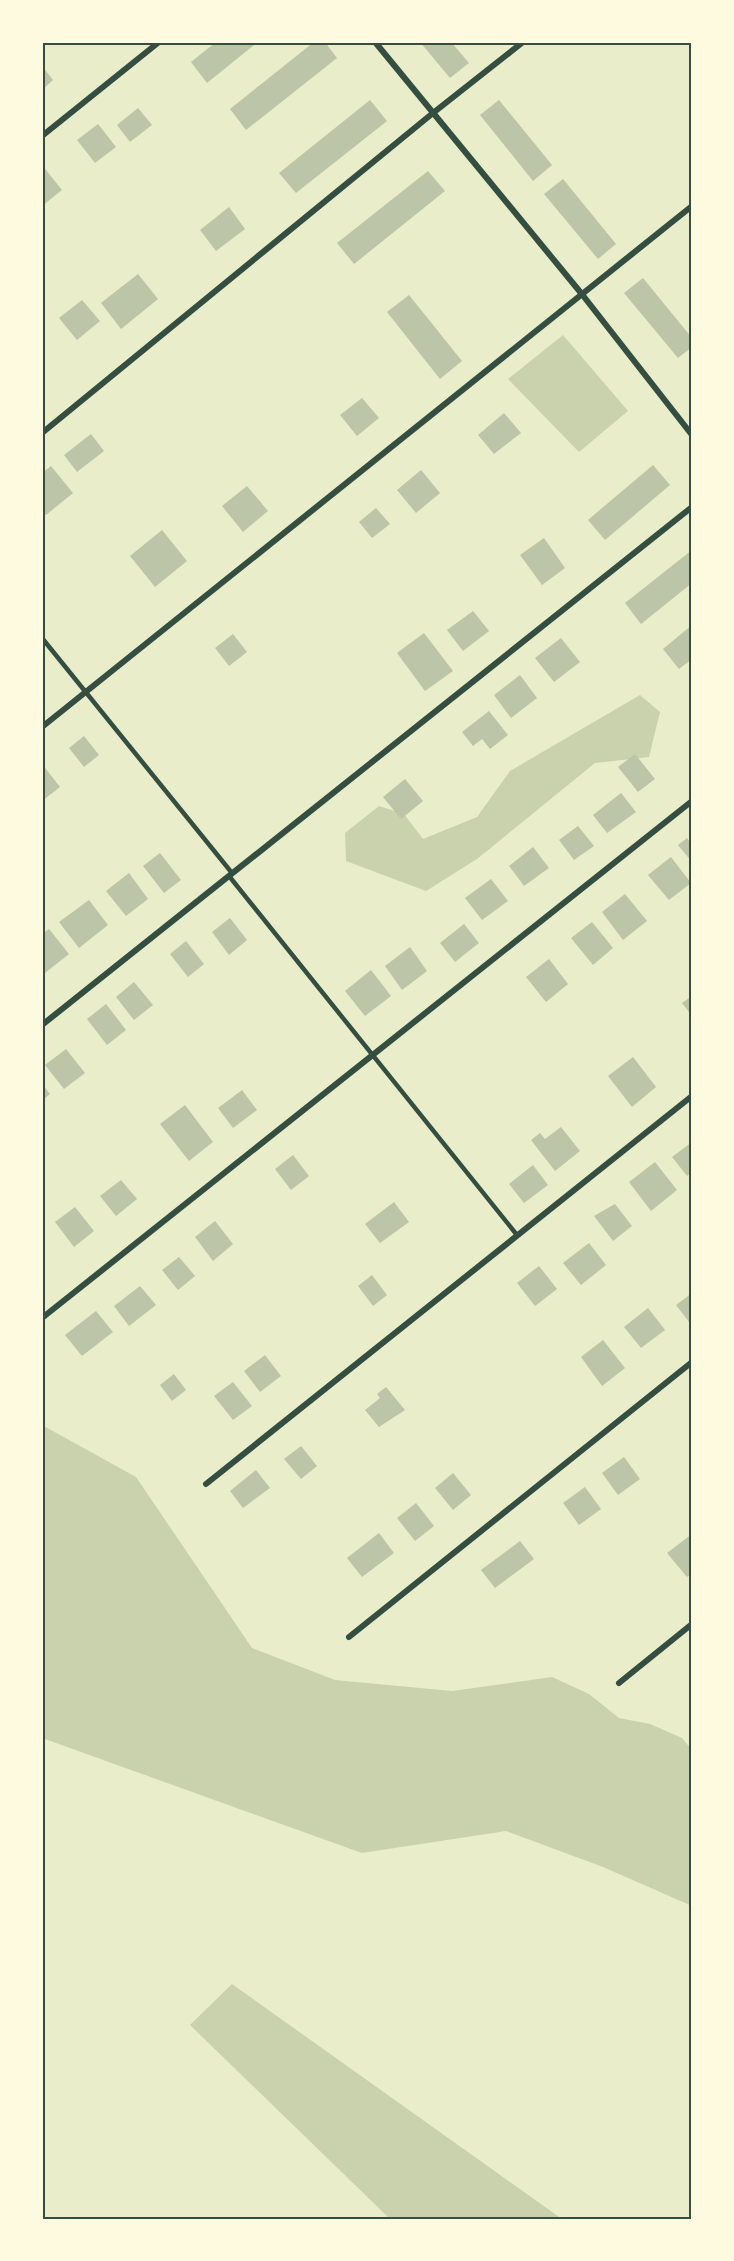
<svg xmlns="http://www.w3.org/2000/svg" width="734" height="2261" font-family="'PT Sans',sans-serif">
	<rect width="100%" height="100%" fill="#e9edc9"/>
	<g fill="#cad2ad">
		<polygon points="563,335 628,411 579,452 508,379"/>
		<polygon points="640,695 660,712 649,757 595,763 477,859 426,891 346,861 345,833 379,806 404,814 423,839 477,817 510,771"/>
		<polygon points="42,1425 136,1477 252,1648 335,1680 452,1691 552,1677 589,1694 619,1718 650,1724 682,1738 692,1750 692,1906 603,1867 506,1831 362,1853 42,1738"/>
		<polygon points="232,1984 562,2219 390,2219 190,2025"/>
	</g>
	<g fill="#bcc5a7">
		<polygon points="216,42 258,42 207,83 191,62"/>
		<polygon points="314,42 325,42 337,58 246,130 230,109"/>
		<polygon points="420,42 451,42 469,63 450,78"/>
		<polygon points="42,66 53,80 42,90"/>
		<polygon points="370,100 387,121 296,193 279,173"/>
		<polygon points="499,100 552,165 533,181 480,115"/>
		<polygon points="138,108 152,125 130,142 117,125"/>
		<polygon points="98,124 116,147 95,163 77,140"/>
		<polygon points="42,165 62,190 42,206"/>
		<polygon points="428,171 445,191 354,264 337,243"/>
		<polygon points="563,179 616,244 598,259 544,194"/>
		<polygon points="229,207 245,229 216,251 200,230"/>
		<polygon points="138,274 158,299 121,329 101,303"/>
		<polygon points="643,278 692,338 692,347 678,358 624,293"/>
		<polygon points="409,295 462,361 440,379 387,312"/>
		<polygon points="82,300 100,321 77,340 59,318"/>
		<polygon points="362,398 379,418 357,436 340,415"/>
		<polygon points="504,413 521,433 494,454 478,435"/>
		<polygon points="91,434 104,451 77,472 64,455"/>
		<polygon points="653,465 670,485 605,540 588,520"/>
		<polygon points="51,466 73,493 46,515 42,510 42,473"/>
		<polygon points="421,470 440,493 416,513 397,490"/>
		<polygon points="247,486 268,511 243,532 222,506"/>
		<polygon points="376,508 390,524 372,538 359,522"/>
		<polygon points="162,530 187,561 155,587 130,556"/>
		<polygon points="544,538 565,568 542,585 520,555"/>
		<polygon points="692,550 692,583 641,624 625,603"/>
		<polygon points="473,611 489,631 463,651 447,630"/>
		<polygon points="692,625 692,659 679,669 663,649"/>
		<polygon points="424,633 453,671 425,691 397,653"/>
		<polygon points="233,634 247,652 229,666 215,648"/>
		<polygon points="561,638 580,662 554,682 535,658"/>
		<polygon points="520,675 537,698 511,718 494,695"/>
		<polygon points="489,711 508,735 490,749 482,739 473,746 462,732"/>
		<polygon points="84,736 99,755 84,767 69,748"/>
		<polygon points="635,754 655,779 638,792 618,767"/>
		<polygon points="42,764 60,787 42,801"/>
		<polygon points="405,779 423,801 401,819 383,797"/>
		<polygon points="621,793 636,812 607,833 593,815"/>
		<polygon points="578,826 594,846 574,860 559,840"/>
		<polygon points="687,838 689,841 692,838 692,862 678,845"/>
		<polygon points="533,847 549,868 524,886 509,866"/>
		<polygon points="160,853 181,880 164,893 143,866"/>
		<polygon points="671,857 691,883 669,900 648,875"/>
		<polygon points="129,873 148,899 126,916 106,891"/>
		<polygon points="491,879 508,901 482,920 465,898"/>
		<polygon points="625,894 647,921 623,940 602,912"/>
		<polygon points="89,900 108,925 79,948 59,922"/>
		<polygon points="230,918 247,940 229,955 212,932"/>
		<polygon points="592,922 613,948 593,965 571,938"/>
		<polygon points="464,924 479,943 455,962 440,943"/>
		<polygon points="49,929 69,954 45,973 42,969 42,934"/>
		<polygon points="186,941 204,964 188,977 170,954"/>
		<polygon points="410,947 427,971 402,990 385,966"/>
		<polygon points="549,959 568,984 546,1002 526,977"/>
		<polygon points="371,970 391,996 365,1016 345,991"/>
		<polygon points="134,982 153,1005 134,1020 116,997"/>
		<polygon points="692,996 692,1016 682,1003"/>
		<polygon points="106,1004 126,1030 107,1045 87,1019"/>
		<polygon points="66,1049 85,1073 64,1089 45,1065"/>
		<polygon points="633,1057 656,1087 632,1107 608,1076"/>
		<polygon points="42,1084 50,1094 42,1101"/>
		<polygon points="242,1090 257,1110 233,1128 218,1108"/>
		<polygon points="185,1105 213,1142 189,1161 160,1124"/>
		<polygon points="561,1127 580,1151 555,1171 531,1140 540,1133 545,1139"/>
		<polygon points="692,1142 692,1172 687,1176 672,1157"/>
		<polygon points="293,1155 309,1176 291,1190 275,1169"/>
		<polygon points="655,1162 677,1190 651,1211 629,1182"/>
		<polygon points="533,1165 548,1185 524,1203 509,1184"/>
		<polygon points="121,1180 137,1199 116,1216 100,1196"/>
		<polygon points="394,1202 409,1222 380,1243 365,1224"/>
		<polygon points="615,1204 632,1226 613,1241 594,1216"/>
		<polygon points="75,1207 94,1231 74,1247 55,1222"/>
		<polygon points="215,1221 233,1244 213,1261 195,1237"/>
		<polygon points="589,1243 606,1265 581,1285 563,1263"/>
		<polygon points="179,1257 195,1276 178,1290 162,1270"/>
		<polygon points="539,1266 557,1289 535,1306 517,1283"/>
		<polygon points="372,1275 387,1295 373,1306 358,1286"/>
		<polygon points="140,1286 156,1305 129,1326 114,1306"/>
		<polygon points="692,1293 692,1326 676,1305"/>
		<polygon points="648,1308 665,1330 641,1348 624,1327"/>
		<polygon points="96,1311 113,1332 82,1356 65,1335"/>
		<polygon points="603,1340 625,1368 602,1386 581,1357"/>
		<polygon points="265,1355 281,1376 260,1392 244,1371"/>
		<polygon points="174,1374 186,1390 172,1401 160,1385"/>
		<polygon points="233,1382 252,1406 233,1420 214,1396"/>
		<polygon points="386,1387 405,1410 379,1427 365,1410 380,1398 377,1394"/>
		<polygon points="301,1446 317,1466 301,1479 284,1459"/>
		<polygon points="624,1457 640,1479 618,1495 602,1473"/>
		<polygon points="256,1470 270,1488 243,1508 230,1491"/>
		<polygon points="453,1473 471,1495 453,1510 435,1488"/>
		<polygon points="585,1487 601,1509 579,1525 563,1503"/>
		<polygon points="416,1503 434,1526 415,1541 397,1518"/>
		<polygon points="379,1533 394,1553 362,1577 347,1558"/>
		<polygon points="692,1534 692,1573 687,1577 667,1553"/>
		<polygon points="520,1541 534,1559 495,1588 481,1570"/>
	</g>
	<g fill="none" stroke-linecap="round" stroke-linejoin="round">
		<g stroke="#344e41" stroke-width="4.5">
			<polyline points="42,638 232,873"/>
			<polyline points="229,876 517,1235"/>
		</g>
		<g stroke="#344e41" stroke-width="6">
			<polyline points="375,42 581,293 692,435"/>
			<polyline points="42,136 159,42"/>
			<polyline points="42,433 433,113 523,42"/>
			<polyline points="42,727 692,206"/>
			<polyline points="42,1025 692,507"/>
			<polyline points="42,1318 692,801"/>
			<polyline points="206,1484 692,1096"/>
			<polyline points="349,1637 692,1362"/>
			<polyline points="619,1683 692,1624"/>
		</g>
	</g>
	<rect width="734" height="2261" fill="none" stroke="#fefae0" stroke-width="87"/>
	<rect x="44" y="44" width="646" height="2174" fill="none" stroke="#344e41" stroke-width="2"/>
</svg>
